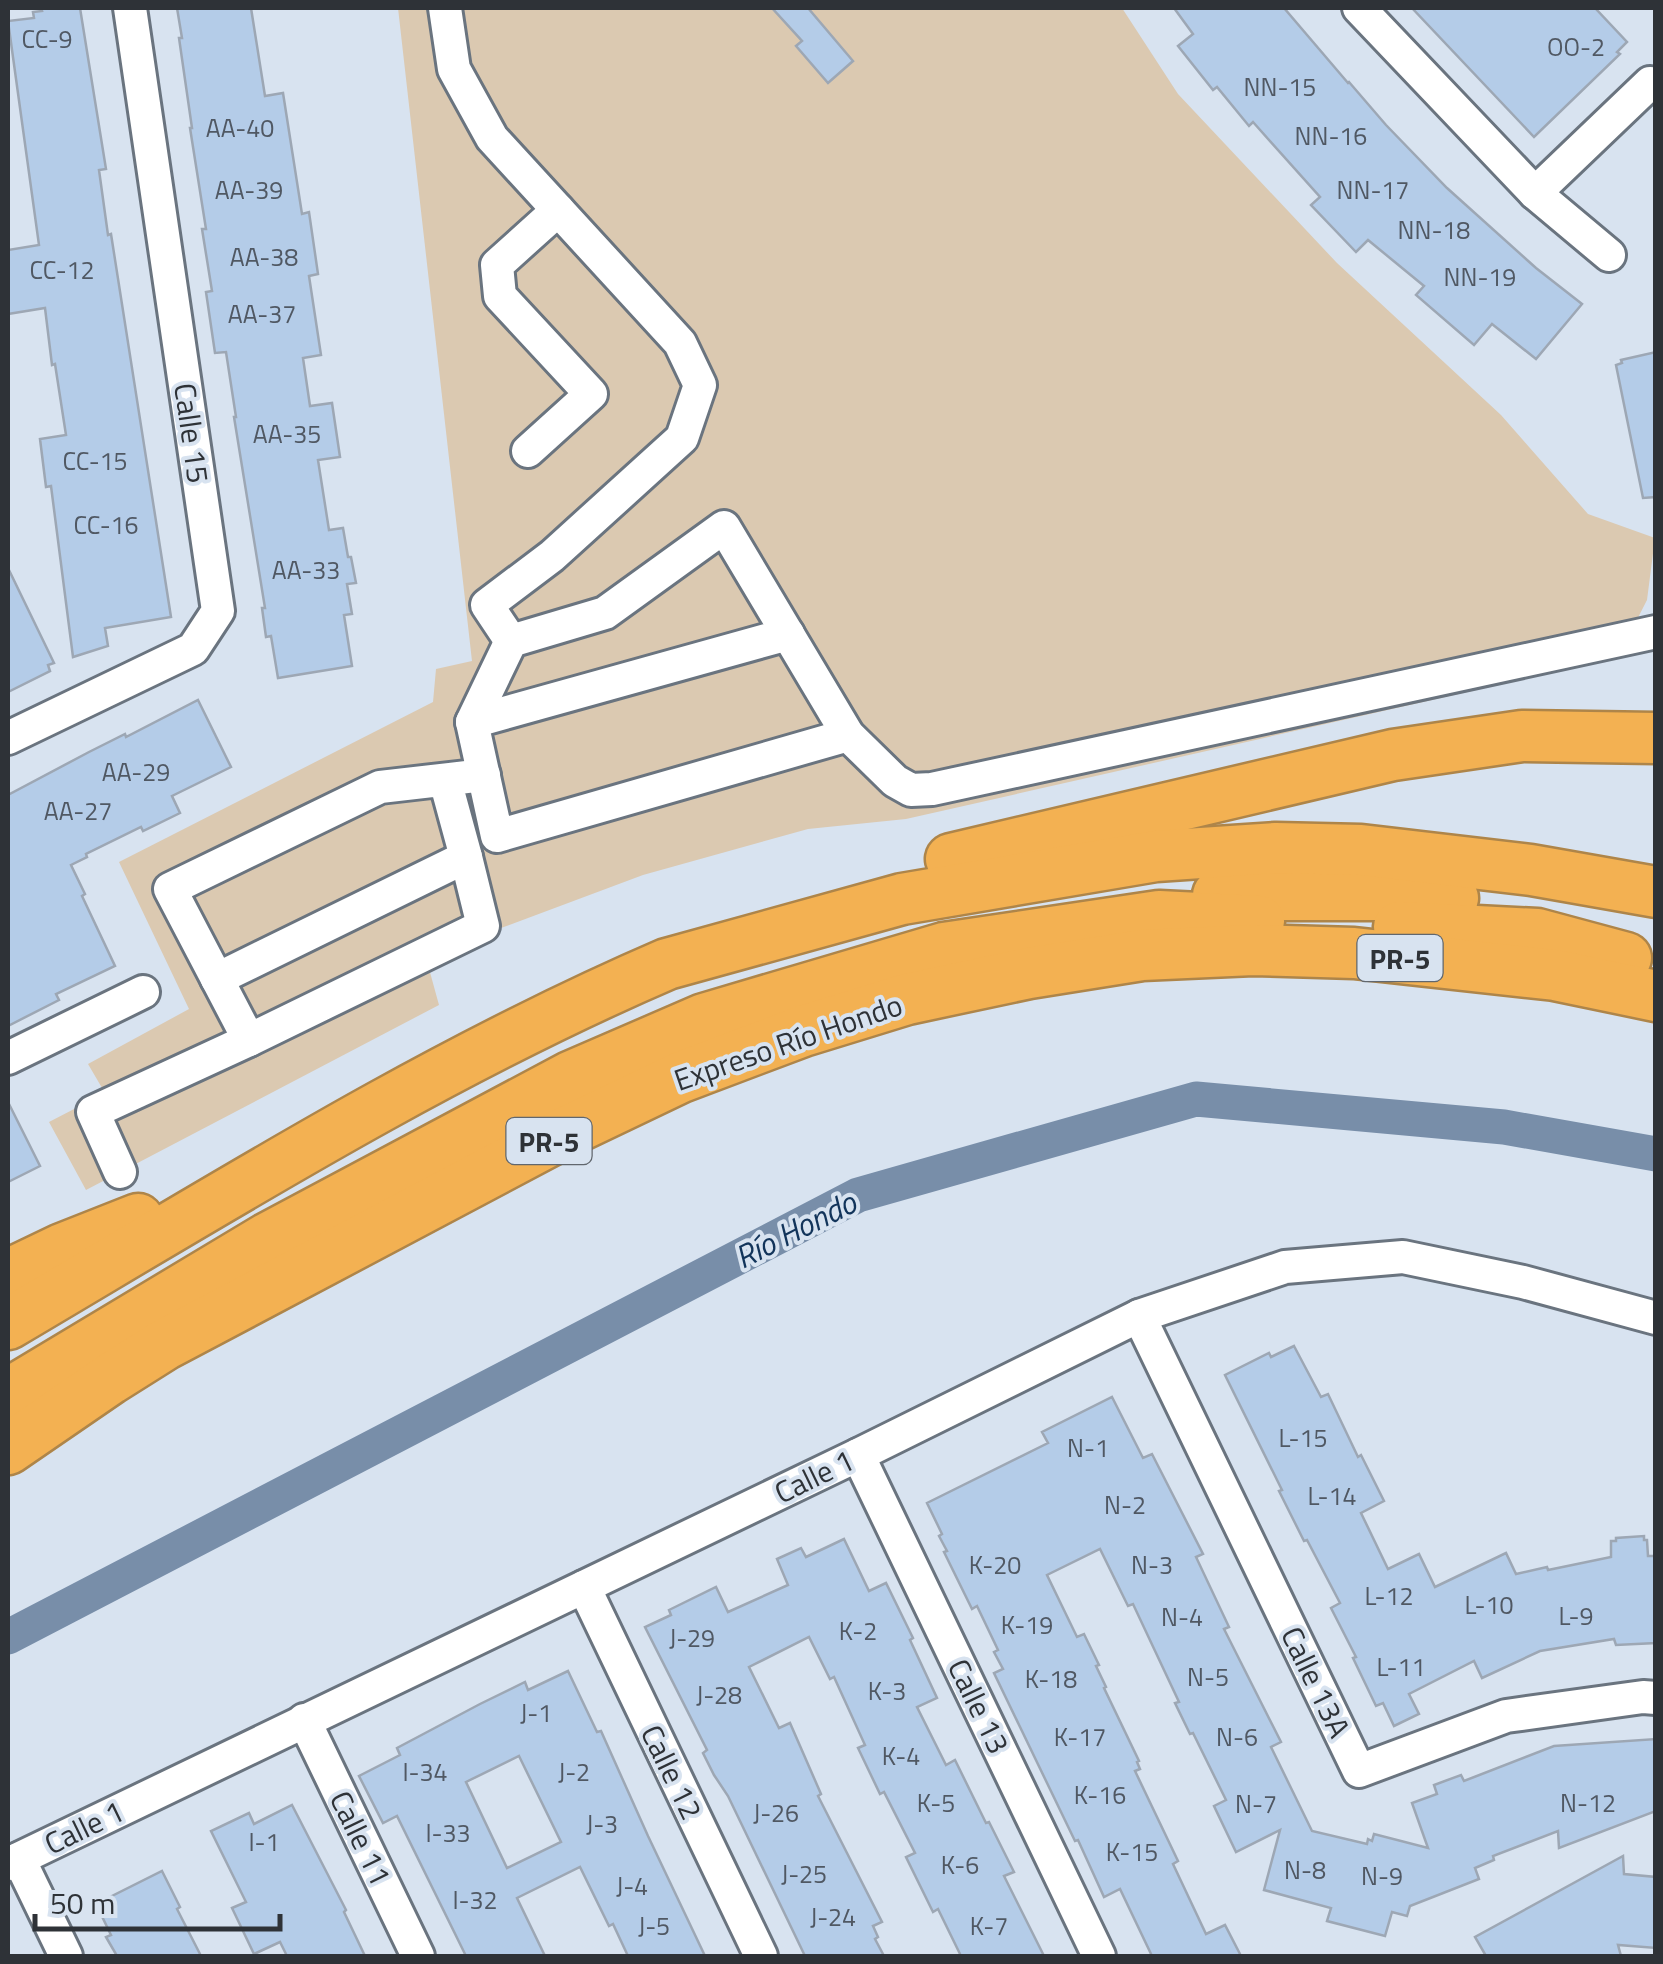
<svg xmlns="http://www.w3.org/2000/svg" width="1663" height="1964" font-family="'Titillium Web',sans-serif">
	<rect width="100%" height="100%" fill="#d8e3f0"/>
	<polygon fill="#dbc9b1" points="398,8 1122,8 1178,94 1337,263 1501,415 1588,514 1655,538 1647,600 1620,653 1573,668 906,819 808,829 643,875 501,928 428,965 439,1005 86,1190 49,1122 105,1093 88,1064 189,1009 119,862 433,702 436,669 472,661"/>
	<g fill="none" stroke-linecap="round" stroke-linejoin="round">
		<polyline stroke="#788ea9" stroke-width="35" points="8,1637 858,1195 1196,1099 1504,1127 1656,1154"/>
	</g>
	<g fill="#b4cce8" stroke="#9da7b4" stroke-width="2.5" fill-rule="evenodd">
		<polygon points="41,8 80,8 106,169 99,170 108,235 111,234 171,617 105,628 108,646 73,657 51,486 46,487 40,439 66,435 55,364 52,365 45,308 8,314 8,250 39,245 8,21 34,18 33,12 42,11"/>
		<polygon points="177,8 251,8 265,96 283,93 302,214 309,212 318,274 309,276 321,355 303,358 310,406 332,403 340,457 318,460 329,530 343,528 348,557 351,557 356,583 347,584 352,614 344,615 352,666 278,678 271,636 266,637 262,608 265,608 234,417 236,417 226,352 215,353 206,292 212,291 202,229 206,229 190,128 192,128 179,38 182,38"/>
		<polygon points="772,8 808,8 853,61 828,83 796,46 802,41"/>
		<polygon points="1174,8 1284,8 1348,83 1349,82 1386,125 1447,188 1536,268 1582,304 1536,359 1492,324 1474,345 1416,295 1424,286 1368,240 1356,252 1311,205 1320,197 1253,122 1249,126 1217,87 1213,90 1178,46 1193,34"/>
		<polygon points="1412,8 1595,8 1627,42 1617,52 1620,54 1534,137"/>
		<polygon points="1656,352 1656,497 1643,498 1616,365 1622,363 1621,360"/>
		<polygon points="8,568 54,663 48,665 50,671 8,692"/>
		<polygon points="198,700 231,767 172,796 180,813 143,831 141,827 86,854 87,857 71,865 85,894 82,896 115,966 56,994 59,1000 8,1026 8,795 89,752 125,734 126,737"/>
		<polygon points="8,1102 40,1166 8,1182"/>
		<polygon points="1294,1346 1321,1397 1328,1394 1358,1457 1361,1455 1384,1501 1361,1513 1388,1569 1419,1554 1435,1587 1506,1553 1516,1574 1547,1567 1548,1570 1611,1557 1611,1541 1616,1541 1616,1538 1644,1536 1644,1540 1647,1540 1648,1556 1656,1556 1656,1643 1616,1645 1614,1639 1540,1651 1482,1678 1474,1661 1409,1694 1419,1714 1394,1726 1383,1703 1376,1706 1353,1658 1356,1657 1331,1608 1340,1603 1307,1540 1304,1541 1279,1491 1282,1490 1225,1375 1269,1353 1271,1357"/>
		<polygon points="1112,1397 1143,1458 1152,1454 1203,1554 1196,1557 1229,1627 1224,1629 1281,1742 1271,1747 1312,1831 1367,1844 1368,1839 1372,1841 1374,1834 1428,1848 1412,1803 1437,1794 1434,1785 1461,1775 1464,1781 1554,1746 1656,1739 1656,1811 1559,1848 1558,1831 1493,1856 1494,1860 1475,1868 1479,1879 1410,1906 1407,1916 1392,1912 1385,1936 1327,1921 1331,1908 1264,1890 1280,1830 1236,1852 1214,1806 1226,1800 1193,1733 1190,1734 1175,1703 1179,1702 1133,1604 1128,1606 1100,1549 1047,1575 1077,1637 1084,1634 1099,1665 1096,1666 1106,1687 1104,1688 1139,1761 1137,1762 1140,1769 1135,1771 1178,1861 1173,1864 1206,1934 1225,1925 1241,1956 1152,1956 1120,1889 1104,1897 1078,1840 1075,1841 994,1673 1003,1669 994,1652 998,1650 977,1606 972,1609 944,1552 947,1551 939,1536 942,1534 927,1503 1048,1443 1042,1432"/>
		<polygon points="844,1539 869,1591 886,1583 913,1638 910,1640 937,1698 917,1707 946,1765 955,1760 986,1823 989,1822 1014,1872 1004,1876 1044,1956 961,1956 938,1909 933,1912 906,1857 915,1853 884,1792 880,1794 858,1748 865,1745 834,1677 830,1679 809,1637 749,1667 779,1728 790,1723 821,1794 818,1796 882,1922 873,1926 878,1937 875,1939 884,1956 805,1956 728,1796 714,1775 703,1753 707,1750 645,1627 671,1615 669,1610 716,1587 728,1612 788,1585 777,1559 801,1548 806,1557"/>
		<path d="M568,1671L597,1732L601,1731L648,1836L705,1956H628L613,1924L609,1926L580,1867L517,1898L545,1956H466L397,1816L383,1823L359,1776L400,1755L397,1748L480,1704L525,1682L528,1690ZM519,1756L561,1842L507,1868L466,1782Z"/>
		<polygon points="292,1805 346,1910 344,1912 365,1956 287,1956 280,1942 254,1954 232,1908 246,1902 211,1831 249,1813 254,1824"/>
		<polygon points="1623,1856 1624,1874 1656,1877 1656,1948 1618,1945 1621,1956 1486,1956 1475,1937"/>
		<polygon points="162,1871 180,1907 177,1909 201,1956 117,1956 106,1937 111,1935 96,1904"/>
	</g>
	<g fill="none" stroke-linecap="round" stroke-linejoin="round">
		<g stroke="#6a747f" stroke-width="38">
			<g id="minor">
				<polyline points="445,8 454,69 492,138 680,343 700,385 682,438 552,556 487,605 511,641"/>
				<polyline points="1359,8 1535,193 1609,255"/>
				<polyline points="1535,193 1650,83"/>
				<polyline points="528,451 591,394 500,296 497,265 558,210"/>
				<polyline points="788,634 472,722 497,836 848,735"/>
				<polyline points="472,722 511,641 605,613 724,527 848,735 895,781 911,790 932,789 1656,632"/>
				<polyline points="8,738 193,649 218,611 130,8"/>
				<polyline points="445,780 466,857 483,926 249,1040 170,889 380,787 484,775"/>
				<polyline points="217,979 466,857"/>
				<polyline points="8,1058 143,992"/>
				<polyline points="120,1172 93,1112 249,1040"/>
				<polyline points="1139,1316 1359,1771 1506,1716 1643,1697 1656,1698"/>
				<polyline points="858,1455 1099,1956"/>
				<polyline points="584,1587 761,1956"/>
				<polyline points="304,1720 418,1956"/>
				<polyline points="19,1859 66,1956"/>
				<polyline points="8,1864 858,1455 1139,1316 1285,1267 1403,1257 1523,1282 1656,1318"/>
			</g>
		</g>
		<g stroke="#ae8549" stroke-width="55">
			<g id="highway">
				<polyline points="951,859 1393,755 1522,736 1656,738"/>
				<polyline points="1218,895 1431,895 1453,898"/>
				<polyline points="1399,927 1537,934 1626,958"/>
				<polyline points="8,1275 62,1249 138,1219"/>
				<path d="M8,1324C223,1197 437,1063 667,964L902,899L1156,856L1276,848L1361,850L1531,870L1656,892"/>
				<polyline points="8,1394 268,1238 570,1077 704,1019 944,948 1159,916 1259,921"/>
				<polyline points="8,1449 110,1379 164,1345 566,1132 681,1077 803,1031 907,999 1029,973 1142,955 1253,950 1354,953 1555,975 1656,996"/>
			</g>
		</g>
		<use href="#minor" stroke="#fff" stroke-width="32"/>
		<use href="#highway" stroke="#f3b152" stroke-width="50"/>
	</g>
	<g text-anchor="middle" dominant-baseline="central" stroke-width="8" stroke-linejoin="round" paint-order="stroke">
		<g font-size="25" fill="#505863">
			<text x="47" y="39">CC-9</text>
			<text x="1576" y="47">OO-2</text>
			<text x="1280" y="87">NN-15</text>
			<text x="240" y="128">AA-40</text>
			<text x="1331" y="136">NN-16</text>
			<text x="249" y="190">AA-39</text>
			<text x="1373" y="190">NN-17</text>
			<text x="1434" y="230">NN-18</text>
			<text x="264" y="257">AA-38</text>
			<text x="62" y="270">CC-12</text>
			<text x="1480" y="277">NN-19</text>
			<text x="262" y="314">AA-37</text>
			<text x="287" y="434">AA-35</text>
			<text x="95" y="461">CC-15</text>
			<text x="106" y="525">CC-16</text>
			<text x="306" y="570">AA-33</text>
			<text x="136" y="772">AA-29</text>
			<text x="78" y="811">AA-27</text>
			<text x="1303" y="1438">L-15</text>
			<text x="1088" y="1448">N-1</text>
			<text x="1332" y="1496">L-14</text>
			<text x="1125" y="1505">N-2</text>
			<text x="995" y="1565">K-20</text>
			<text x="1152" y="1565">N-3</text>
			<text x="1389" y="1596">L-12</text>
			<text x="1489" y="1605">L-10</text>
			<text x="1576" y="1616">L-9</text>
			<text x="1182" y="1617">N-4</text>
			<text x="1027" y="1625">K-19</text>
			<text x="858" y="1631">K-2</text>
			<text x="692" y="1638">J-29</text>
			<text x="1401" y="1667">L-11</text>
			<text x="1208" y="1677">N-5</text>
			<text x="1051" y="1679">K-18</text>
			<text x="887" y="1691">K-3</text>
			<text x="719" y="1695">J-28</text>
			<text x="536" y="1713">J-1</text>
			<text x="1080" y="1737">K-17</text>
			<text x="1237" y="1737">N-6</text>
			<text x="901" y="1756">K-4</text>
			<text x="425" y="1772">I-34</text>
			<text x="574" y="1772">J-2</text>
			<text x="1100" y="1795">K-16</text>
			<text x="936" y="1803">K-5</text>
			<text x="1588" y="1803">N-12</text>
			<text x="1256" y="1804">N-7</text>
			<text x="776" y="1813">J-26</text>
			<text x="602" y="1824">J-3</text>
			<text x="448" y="1833">I-33</text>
			<text x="264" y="1842">I-1</text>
			<text x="1132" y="1852">K-15</text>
			<text x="960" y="1865">K-6</text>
			<text x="1305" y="1870">N-8</text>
			<text x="804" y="1874">J-25</text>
			<text x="1382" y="1876">N-9</text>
			<text x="632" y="1886">J-4</text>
			<text x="475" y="1900">I-32</text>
			<text x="833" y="1917">J-24</text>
			<text x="654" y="1926">J-5</text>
			<text x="989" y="1926">K-7</text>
		</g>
		<g fill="#d8e3f0" stroke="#61676e" stroke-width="2.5">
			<rect x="1357.5" y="935" width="85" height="46" rx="8"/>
			<rect x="506.5" y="1118" width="85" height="46" rx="8"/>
		</g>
		<g font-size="28" font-weight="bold" fill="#2e3237">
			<text x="1400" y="958">PR-5</text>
			<text x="549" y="1141">PR-5</text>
		</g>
		<g font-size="30" fill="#2e3237" stroke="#d8e3f0">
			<text transform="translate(192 433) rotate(82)">Calle 15</text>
			<text transform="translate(788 1042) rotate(-19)">Expreso Río Hondo</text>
			<text transform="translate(814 1476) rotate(-26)">Calle 1</text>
			<text transform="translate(1316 1682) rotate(64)">Calle 13A</text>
			<text transform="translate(979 1706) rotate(64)">Calle 13</text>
			<text transform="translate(672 1772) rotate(64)">Calle 12</text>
			<text transform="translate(84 1827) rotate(-26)">Calle 1</text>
			<text transform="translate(361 1838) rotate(64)">Calle 11</text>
		</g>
		<g font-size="32" font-style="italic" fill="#12345a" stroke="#d8e3f0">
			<text transform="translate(795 1229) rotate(-27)">Río Hondo</text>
		</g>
	</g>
	<rect width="1663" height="1964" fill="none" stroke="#2e3237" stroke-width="20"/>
	<path d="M35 1914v15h245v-15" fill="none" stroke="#2e3237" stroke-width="5"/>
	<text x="50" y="1914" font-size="30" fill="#2e3237" stroke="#d8e3f0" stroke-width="8" paint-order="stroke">50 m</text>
</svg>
